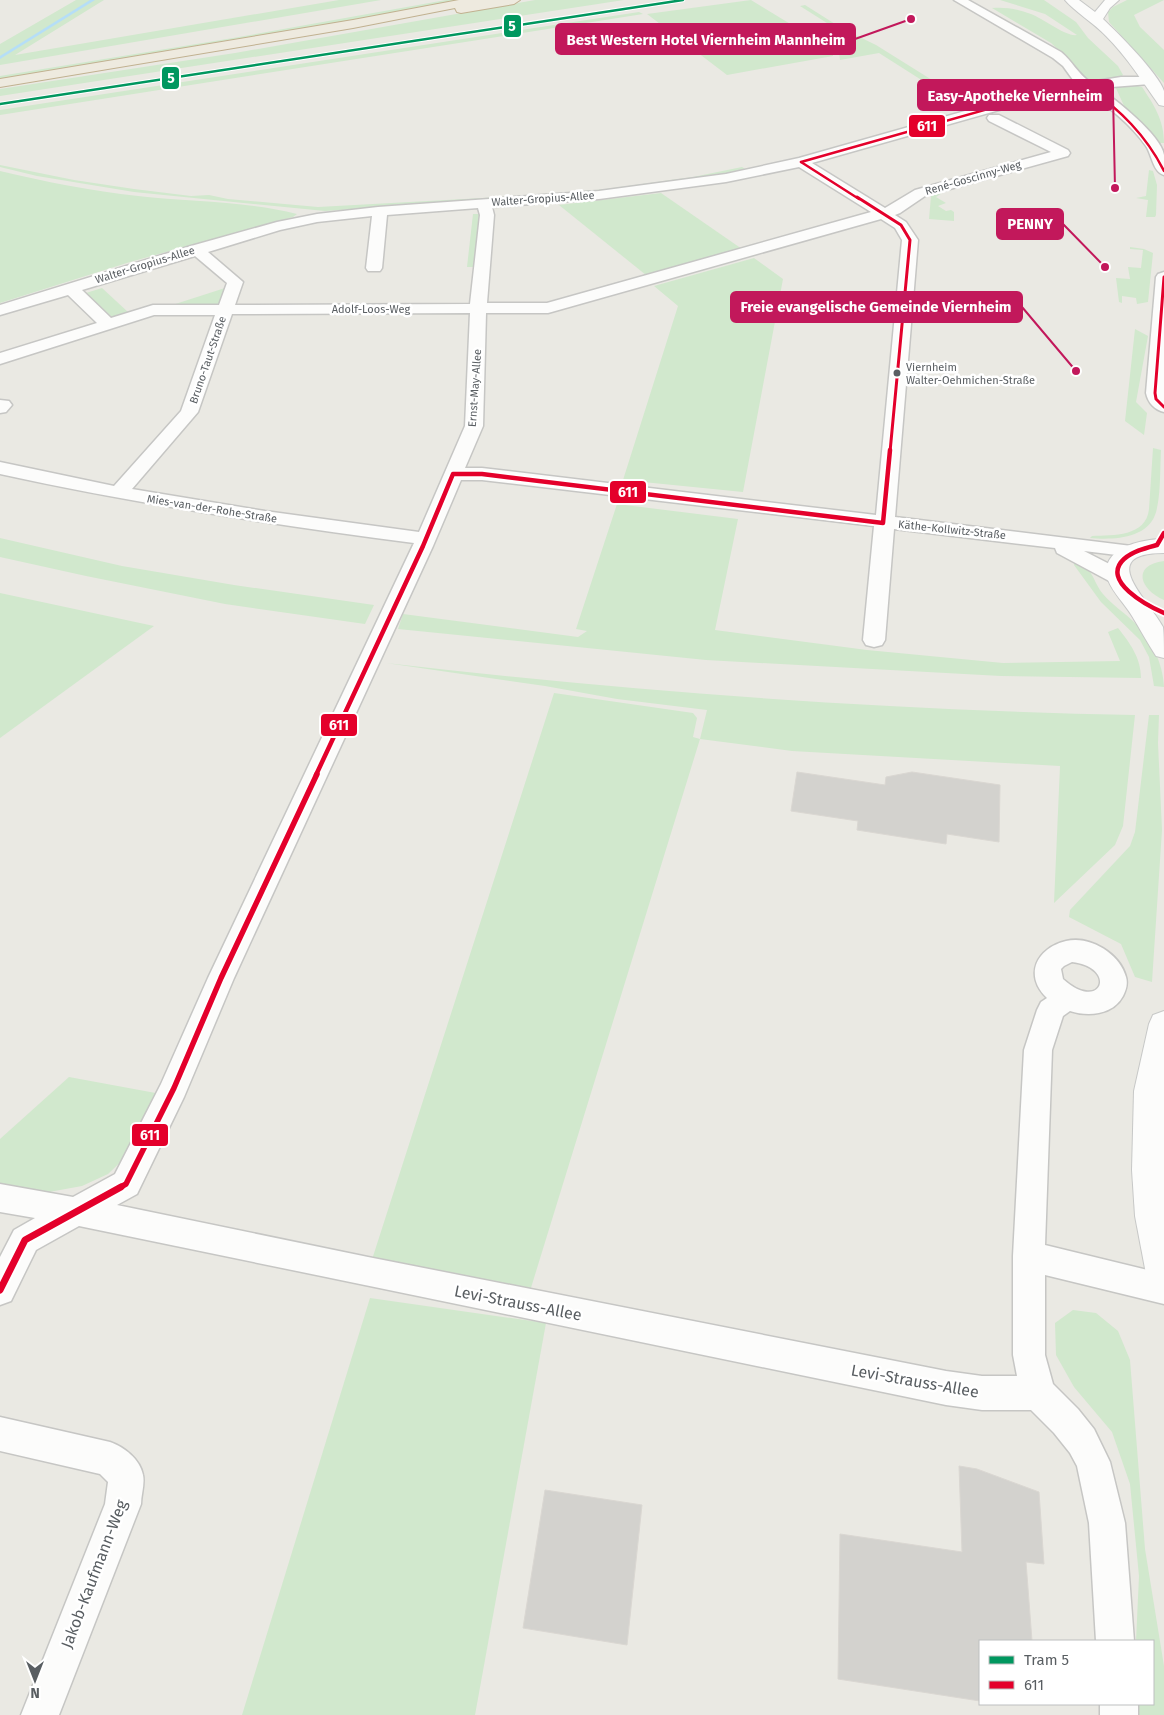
<svg xmlns="http://www.w3.org/2000/svg" width="1164" height="1715" font-family="'Fira Sans',sans-serif">
	<rect width="100%" height="100%" fill="#eae9e3"/>
	<g fill="#d1e8cd">
		<polygon points="76,0 104,0 15,55 339,0 381,0 0,65 0,44"/>
		<polygon points="446,0 461,0 235,41 0,79 0,76 233,38"/>
		<polygon points="535,0 624,0 0,96 0,89 235,53"/>
		<polygon points="751,0 825,45 832,44 833,56 727,75 647,14"/>
		<path d="M1000,0H1044L1076,22L1088,38L1118,66L1123,75L1120,78L1095,82L1086,79L1073,63L1051,43L992,8C1006,7 1018,9 1031,14C1044,19 1066,37 1077,35L1045,14Z"/>
		<polygon points="1127,0 1164,0 1134,15 1140,27 1164,50 1164,83 1109,22 1108,12 1113,7"/>
		<polygon points="805,5 843,29 876,45 972,105 964,107 879,53 840,60 838,43 854,40 800,6"/>
		<polygon points="639,12 643,14 0,115 0,110"/>
		<path d="M1133,85L1142,87C1154,105 1164,120 1164,143H1158L1138,119L1125,108L1115,86Z"/>
		<polygon points="0,165 74,180 134,189 191,196 209,195 228,199 318,207 553,194 606,189 693,177 742,167 745,169 697,179 607,191 325,211 134,192 37,176 0,167"/>
		<polygon points="1149,170 1153,171 1157,185 1156,215 1155,217 1146,217 1148,200 1136,198 1146,196"/>
		<path d="M0,171C46,182 92,191 138,196C189,202 248,201 297,214L293,217L130,262L0,303Z"/>
		<polygon points="661,193 742,249 646,275 559,205"/>
		<polygon points="942,193 936,197 946,203 938,206 946,211 951,210 954,212 954,221 929,219 931,196"/>
		<polygon points="473,214 480,214 475,267 467,267"/>
		<polygon points="1130,247 1144,249 1153,253 1148,302 1137,304 1136,298 1122,296 1122,303 1119,302 1116,278 1130,279 1128,267 1141,268 1143,250 1130,249"/>
		<polygon points="754,258 783,279 743,492 623,480 678,306 654,286"/>
		<polygon points="102,288 129,313 113,318 86,293"/>
		<polygon points="225,288 218,307 166,307"/>
		<polygon points="1135,329 1148,336 1136,402 1147,413 1144,435 1125,421"/>
		<path d="M1153,448L1161,450C1160,467 1161,500 1155,515C1146,539 1112,540 1090,538L1092,536C1113,535 1146,537 1149,509Z"/>
		<path d="M617,504L738,519L715,630L867,650L1003,663L1120,661L1108,632L1118,628C1130,643 1141,658 1141,678L1001,676L706,660L398,629L403,614L578,637L587,631L576,629Z"/>
		<polygon points="0,538 122,566 234,585 374,605 365,624 225,604 86,576 0,557"/>
		<path d="M1074,561C1092,564 1093,582 1103,594C1112,605 1124,612 1134,622C1151,639 1163,663 1164,687L1154,686L1149,657L1140,640L1101,602L1074,565Z"/>
		<path d="M1164,561V600C1140,590 1131,565 1164,561Z"/>
		<polygon points="0,593 154,626 0,738"/>
		<path d="M386,663C635,692 884,710 1135,715L1123,826L1115,845L1054,903L1060,766L792,751L700,739L526,1304L368,1272L554,693L693,713L697,718L693,737L700,739L707,710L617,699L545,686Z"/>
		<polygon points="1149,715 1159,715 1158,743 1162,830 1152,982 1135,977 1121,944 1069,917 1070,910 1130,846 1135,832"/>
		<polygon points="69,1077 161,1094 133,1150 108,1174 82,1186 49,1192 0,1184 0,1139"/>
		<polygon points="370,1298 546,1323 475,1715 242,1715"/>
		<polygon points="1073,1310 1096,1313 1118,1331 1130,1360 1145,1549 1164,1666 1164,1715 1139,1715 1134,1704 1153,1704 1153,1641 1136,1641 1139,1576 1130,1484 1112,1432 1074,1387 1056,1355 1055,1323"/>
	</g>
	<g fill="none" stroke-linecap="round" stroke-linejoin="round">
		<polygon fill="#b5def7" fill-rule="evenodd" points="90,0 95,0 0,59 0,56"/>
	</g>
	<g fill="#d3d2ce" stroke="#dad7d2">
		<polygon points="797,772 885,785 886,777 912,772 1000,785 999,842 947,834 946,844 857,830 858,821 791,811"/>
		<polygon points="959,1466 977,1469 1039,1492 1044,1564 1026,1562 1032,1641 980,1641 980,1701 838,1679 840,1534 962,1552"/>
		<polygon points="545,1490 642,1505 627,1645 523,1628"/>
	</g>
	<g fill="none" stroke-linecap="round" stroke-linejoin="round">
		<g stroke="#c6c6c4" stroke-width="3">
			<g id="street">
				<path d="M954,0H968L1061,52C1072,61 1078,74 1090,82L1121,77H1154L1156,80L1150,84L1099,88C1116,100 1161,135 1164,155C1164,162 1164,169 1164,175C1153,172 1152,155 1146,146C1131,124 1107,106 1085,90L1049,96L812,163L885,208L915,190L1051,152L989,121L987,118L989,115H999L1068,150L1070,153L1068,156L925,196L900,213L895,215L906,222L918,240L895,517L1140,547L1143,551L1140,555L1133,557L1084,551L1125,572L1128,577L1125,582L1118,583L1111,582L1057,553L1055,548L894,529L885,640L882,645L874,647L866,645L863,640L874,526L482,480H461L433,546L234,978L184,1097L137,1194L117,1205L368,1257L946,1371L982,1376H1017L1013,1355V1256L1024,1050L1037,1010L1041,1002L1047,998C1023,975 1037,948 1066,941C1090,935 1120,954 1126,977C1128,984 1126,990 1123,996C1113,1015 1088,1017 1070,1011L1063,1016L1052,1050L1045,1245L1164,1274V1304L1045,1275V1355L1053,1384L1078,1409L1094,1429L1110,1462L1125,1523L1134,1641H1096L1089,1523L1077,1466L1070,1453L1054,1433L1031,1410H982L946,1405L79,1226L36,1250L11,1301L0,1305V1257L14,1230L35,1218L0,1212V1184L73,1197L115,1174L161,1084L208,978L414,543C275,525 137,504 0,474V462L114,486L181,411L215,315H154L0,364V353L97,323L68,295L0,315V305L191,246L277,222L317,214L378,207L599,191L726,174L799,158L1043,89L1076,84L1063,66L1053,58ZM799,167L871,212L547,303H487L494,215L492,207L599,199L726,182ZM478,208L480,215L470,304L235,305L243,282L208,252L280,230L317,222L372,216L366,268L368,271H380L382,268L387,215ZM881,219L895,228L902,240L876,515L482,468H465L483,426L486,313H548ZM195,256L227,283L219,305H153L111,318L82,290ZM470,313L465,426L419,532L265,511L132,489L198,412L232,314ZM1072,962C1118,967 1102,1014 1063,979L1061,969L1064,966Z"/>
				<path d="M1164,272V412C1155,410 1148,403 1146,393L1156,277L1158,274Z"/>
				<polygon points="0,400 9,401 12,405 6,412 0,413"/>
				<path d="M0,1417L110,1442C124,1447 140,1459 143,1475C145,1484 141,1495 141,1504L59,1715H21L105,1504L108,1482L100,1474L0,1451Z"/>
				<rect x="1100" y="1704" width="38" height="11"/>
			</g>
		</g>
		<g stroke="#c7c8c7" stroke-width="2">
			<g id="secondary">
				<path d="M1065,0H1079L1095,12L1105,0H1119L1110,8L1103,19C1117,32 1159,74 1164,91C1164,95 1164,102 1164,106L1159,105C1142,81 1127,57 1106,36C1095,24 1074,11 1065,0Z"/>
				<path d="M1164,539V553C1094,553 1149,600 1163,627C1164,635 1164,649 1164,658L1156,656C1147,642 1140,629 1132,616C1125,604 1113,593 1108,580C1098,548 1142,539 1164,539Z"/>
				<polygon points="1164,1011 1164,1296 1152,1291 1147,1279 1135,1216 1132,1170 1134,1091 1149,1024 1153,1015"/>
			</g>
		</g>
		<g stroke="#c1b190" stroke-width="2">
			<polygon id="highway" points="459,0 520,0 514,4 461,13 457,12 455,8 353,28 0,87 0,79 353,20"/>
		</g>
		<use href="#street" fill="#fcfcfb" fill-rule="evenodd"/>
		<use href="#secondary" fill="#fcfcfb" fill-rule="evenodd"/>
		<use href="#highway" fill="#eeeadf" fill-rule="evenodd"/>
		<g stroke="#fff" stroke-width="4.5">
			<g id="bus-1-far4">
				<path d="M801,162L1048,92L1087,86C1120,110 1146,135 1164,171"/>
				<polyline points="801,162 859,199"/>
			</g>
		</g>
		<g stroke="#fff" stroke-width="5.5">
			<g id="bus-1-far3">
				<polyline points="857,197 901,225 910,240 890,452"/>
				<polyline points="1164,277 1155,393 1156,399 1164,407"/>
			</g>
		</g>
		<g stroke="#fff" stroke-width="8">
			<g id="bus-1-far2">
				<path d="M1164,533L1157,545C1146,548 1133,551 1124,559C1100,581 1148,606 1164,613"/>
				<polyline points="316,775 423,546 453,474 482,474 883,523 890,450"/>
			</g>
		</g>
		<g stroke="#fff" stroke-width="9">
			<polyline id="bus-1-far1" points="119,1188 126,1184 174,1088 221,978 317,774"/>
		</g>
		<g stroke="#fff" stroke-width="11">
			<polyline id="bus-1" points="0,1290 25,1240 121,1187"/>
		</g>
		<use href="#bus-1-far4" stroke="#e4002b" stroke-width="2.5"/>
		<use href="#bus-1-far3" stroke="#e4002b" stroke-width="3"/>
		<use href="#bus-1-far2" stroke="#e4002b" stroke-width="4.5"/>
		<use href="#bus-1-far1" stroke="#e4002b" stroke-width="5.5"/>
		<use href="#bus-1" stroke="#e4002b" stroke-width="7"/>
		<g stroke="#fff" stroke-width="4.5">
			<polyline id="tram-1" points="0,104 683,0"/>
		</g>
		<use href="#tram-1" stroke="#00975f" stroke-width="2.5"/>
	</g>
	<circle fill="#595e62" stroke="#fff" stroke-width="2" cx="897" cy="373" r="4.5"/>
	<g text-anchor="middle" dominant-baseline="central" stroke-width="5" stroke-linejoin="round" paint-order="stroke">
		<g font-size="11" fill="#595e62" stroke="#fff">
			<text transform="translate(973 178) rotate(-16)">René-Goscinny-Weg</text>
			<text transform="translate(543 199) rotate(-4)">Walter-Gropius-Allee</text>
			<text transform="translate(145 265) rotate(-17)">Walter-Gropius-Allee</text>
			<text x="371" y="309">Adolf-Loos-Weg</text>
			<text transform="translate(208 360) rotate(-71)">Bruno-Taut-Straße</text>
			<text transform="translate(475 388) rotate(-86)">Ernst-May-Allee</text>
			<text transform="translate(212 509) rotate(9)">Mies-van-der-Rohe-Straße</text>
			<text transform="translate(952 530) rotate(6)">Käthe-Kollwitz-Straße</text>
		</g>
		<g font-size="11" fill="#595e62" stroke="#fff" text-anchor="start">
			<text x="906" y="367">Viernheim<tspan x="906" dy="13">Walter-Oehmichen-Straße</tspan></text>
		</g>
		<g font-size="16" fill="#595e62" stroke="#fff">
			<text transform="translate(518 1303) rotate(11)">Levi-Strauss-Allee</text>
			<text transform="translate(915 1381) rotate(10)">Levi-Strauss-Allee</text>
			<text transform="translate(94 1574) rotate(-69)">Jakob-Kaufmann-Weg</text>
		</g>
	</g>
	<path fill="none" stroke="#c2185b" stroke-width="2" d="M911 19L855 39M1115 188L1113 95M1105 267L1063 224M1076 371L1022 307"/>
	<g fill="#c2185b" stroke="#fff" stroke-width="2">
		<circle cx="911" cy="19" r="5"/>
		<circle cx="1115" cy="188" r="5"/>
		<circle cx="1105" cy="267" r="5"/>
		<circle cx="1076" cy="371" r="5"/>
	</g>
	<g fill="#c2185b" stroke="#c2185b" stroke-width="2">
		<rect x="556" y="24" width="299" height="30" rx="5"/>
		<rect x="918" y="80" width="195" height="30" rx="5"/>
		<rect x="997" y="209" width="66" height="30" rx="5"/>
		<rect x="731" y="292" width="291" height="30" rx="5"/>
	</g>
	<g font-size="15" text-anchor="middle" font-weight="bold" fill="#fff">
		<text x="706" y="45">Best Western Hotel Viernheim Mannheim</text>
		<text x="1015" y="101">Easy-Apotheke Viernheim</text>
		<text x="1030" y="229">PENNY</text>
		<text x="876" y="312">Freie evangelische Gemeinde Viernheim</text>
	</g>
	<g stroke="#fff" stroke-width="2">
		<rect x="503" y="14" width="19" height="24" rx="5" fill="#00975f"/>
		<rect x="161" y="66" width="19" height="24" rx="5" fill="#00975f"/>
		<rect x="908" y="114" width="38" height="24" rx="5" fill="#e4002b"/>
		<rect x="609" y="480" width="38" height="24" rx="5" fill="#e4002b"/>
		<rect x="320" y="713" width="38" height="24" rx="5" fill="#e4002b"/>
		<rect x="131" y="1123" width="38" height="24" rx="5" fill="#e4002b"/>
	</g>
	<g font-size="14" text-anchor="middle" font-weight="bold" fill="#fff">
		<text x="512" y="31">5</text>
		<text x="171" y="83">5</text>
		<text x="927" y="131">611</text>
		<text x="628" y="497">611</text>
		<text x="339" y="730">611</text>
		<text x="150" y="1140">611</text>
	</g>
	<rect x="979" y="1640" width="175" height="65" fill="#ffffff" stroke="#bdbfc0"/>
	<rect x="989" y="1656" width="25" height="8" fill="#00975f" stroke="#bdbfc0"/>
	<text x="1024" y="1665" font-size="15" fill="#595e62">Tram 5</text>
	<rect x="989" y="1681" width="25" height="8" fill="#e4002b" stroke="#bdbfc0"/>
	<text x="1024" y="1690" font-size="15" fill="#595e62">611</text>
	<g transform="translate(35 1680) rotate(180)" stroke="#ffffff" stroke-width="4" paint-order="stroke">
	<path d="M0-4L9 19L0 12L-9 19Z" fill="#595e62"/>
	<text y="-8" font-size="14" font-weight="bold" text-anchor="middle" fill="#595e62">N</text>
	</g>
</svg>
